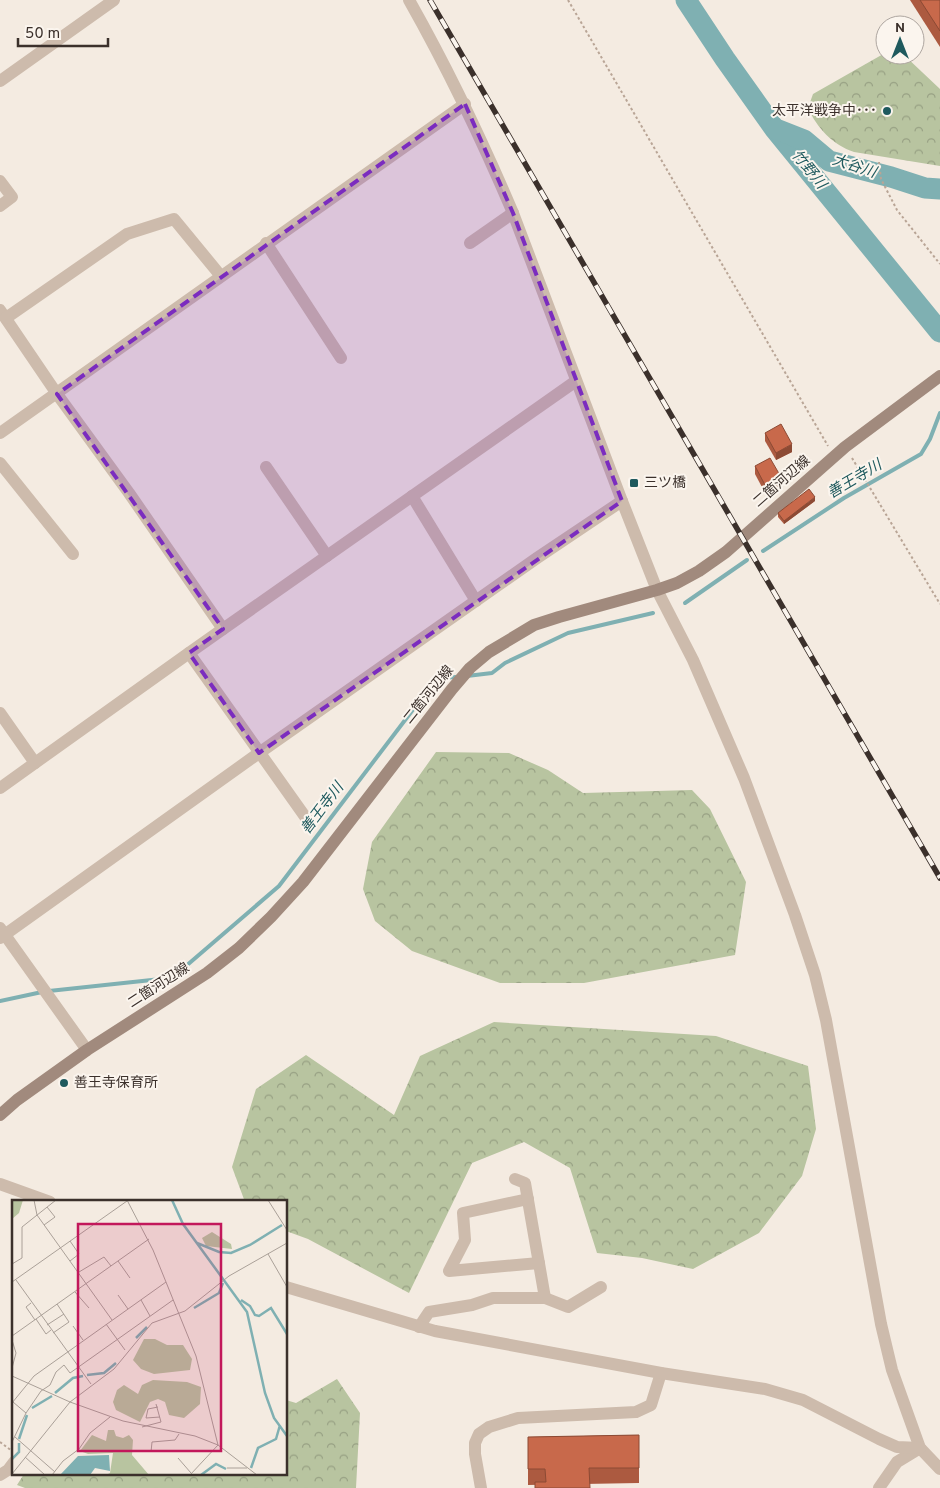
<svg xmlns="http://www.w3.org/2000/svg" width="940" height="1488" font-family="Overpass,'Noto Sans JP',sans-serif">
	<defs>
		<pattern id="forest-crowns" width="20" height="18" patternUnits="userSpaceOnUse" patternTransform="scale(1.25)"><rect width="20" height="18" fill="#b8c4a0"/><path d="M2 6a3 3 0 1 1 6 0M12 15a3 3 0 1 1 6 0" fill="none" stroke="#97a083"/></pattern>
	</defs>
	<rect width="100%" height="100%" fill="#f4ebe1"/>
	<g fill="url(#forest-crowns)">
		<path d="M885,53V55H904L940,89V166L854,152C833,145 817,128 808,108L813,94Z"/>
		<polygon points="436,752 509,753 548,770 583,793 692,790 710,809 746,882 735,955 584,983 500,983 412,951 375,921 363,889 372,842"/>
		<polygon points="494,1022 716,1036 808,1066 816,1129 802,1176 759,1233 693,1269 642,1258 597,1253 570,1168 524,1142 472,1163 409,1293 308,1239 286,1231 286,1202 245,1202 232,1167 256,1089 306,1055 394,1115 420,1056"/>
		<polygon points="337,1379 360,1413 356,1488 25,1488 17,1485 24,1474 286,1474 286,1400 296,1403"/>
	</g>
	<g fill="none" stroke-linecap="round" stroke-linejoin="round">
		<g stroke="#7fb0b2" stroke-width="4">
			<polyline points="763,551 844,498 921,454 930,439 940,413"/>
			<polyline points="685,603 747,560"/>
			<polyline points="467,676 492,673 505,663 568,633 653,613"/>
			<polyline points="49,991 161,979 186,966 279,886 437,678 457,677"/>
			<polyline points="0,1001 42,992"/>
		</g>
		<g stroke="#7fb0b2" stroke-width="21">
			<polyline points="686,0 725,59 774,128 940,332"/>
			<polyline points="776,129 804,140 829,161 891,177 925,188 940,189"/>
		</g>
		<g stroke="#b9a596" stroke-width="2" stroke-dasharray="2.5 2.5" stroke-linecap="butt">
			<polyline points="568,0 828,446"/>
			<polyline points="888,113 888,115"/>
			<polyline points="879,162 881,179 897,210 940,264"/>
			<polyline points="852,458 940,604"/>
			<polyline points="0,1442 12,1451"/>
		</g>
		<g stroke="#cdbbac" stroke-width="12">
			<polyline points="0,81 114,0"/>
			<polyline points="0,181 12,197 0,206"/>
			<polyline points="266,243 341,358"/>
			<polyline points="470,243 513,213"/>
			<polyline points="0,310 57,394 129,493 223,629 189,653 311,825"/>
			<polyline points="6,318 127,234 174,219 220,275"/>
			<polyline points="0,433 465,104"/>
			<polyline points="0,463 73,554"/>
			<polyline points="266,467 327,556"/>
			<polyline points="412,496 476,601"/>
			<polyline points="0,713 35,763"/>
			<polyline points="0,928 87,1050"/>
			<polyline points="0,938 259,753 537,558 622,501"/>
			<polyline points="528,1199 463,1213 465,1240 449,1271 539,1263"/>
			<polyline points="545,1298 568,1307 601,1287"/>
			<polyline points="419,1327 429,1312 472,1305 493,1298 545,1298 525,1183 515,1179"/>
			<polyline points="0,1475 8,1470 14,1462"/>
			<polyline points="481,1488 475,1454 475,1443 479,1434 489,1427 518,1418 636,1412 651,1405 661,1373"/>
			<polyline points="879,1488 897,1462 920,1448"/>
		</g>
		<g stroke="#cdbbac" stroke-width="12">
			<path d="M409,0C448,69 482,140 513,213L622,501L657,590L693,660L744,778L795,915L815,975L826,1020L881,1324L892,1370L920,1448L940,1469"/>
			<polyline points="223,629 576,381"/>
			<polyline points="0,788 189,653"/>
			<polyline points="0,1184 50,1202"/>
			<polyline points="286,1287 435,1331 661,1373 765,1389 803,1400 879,1439 897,1447 920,1448"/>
		</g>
		<polyline stroke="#a18a7d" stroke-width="12" points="0,1115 17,1100 87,1050 207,973 239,948 271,917 303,882 452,689 470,668 489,652 534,625 559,617 657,590 677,583 699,571 726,552 845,447 940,376"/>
		<g stroke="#3b302b" stroke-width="5.5">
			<polyline id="rail" points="430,0 940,878"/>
		</g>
		<use href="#rail" stroke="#fbf5ee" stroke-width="4" stroke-dasharray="11" stroke-linecap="butt"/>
	</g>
	<g fill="#ac5a40">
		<polygon points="910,0 940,0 940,47"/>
		<polygon points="765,433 792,452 776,460 765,441"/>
		<polygon points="755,466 781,485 765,493 755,474"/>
		<polygon points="815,501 784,524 778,517 778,513"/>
		<polygon points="639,1435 639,1483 528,1485 528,1437"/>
	</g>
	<g fill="#8c4a34">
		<polygon points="792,444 792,452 776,460 776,453"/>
		<polygon points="781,477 781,485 765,493 765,485"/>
		<polygon points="815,497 815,501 784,524 784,521"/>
	</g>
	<g fill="#c8694b" stroke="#8c4a34">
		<polygon points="920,0 940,0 940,31"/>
		<polygon points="781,424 792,444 776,453 765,433"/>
		<polygon points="770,458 781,477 765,485 755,466"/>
		<polygon points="809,489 815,497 784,521 778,513"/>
		<polygon points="639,1435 639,1468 589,1468 590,1488 535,1488 535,1482 546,1482 545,1469 528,1469 528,1437"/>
	</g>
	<path fill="#7b2cbf" fill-opacity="0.2" stroke="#7b2cbf" stroke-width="4" stroke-dasharray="10 6" stroke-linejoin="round" d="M465,104L513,213L622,501L259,753L189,653L223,629L57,394Z"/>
	<g fill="#1f5a5e" stroke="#fbf5ee" stroke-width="2">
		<circle cx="887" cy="111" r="5"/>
		<rect x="629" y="478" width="10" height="10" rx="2.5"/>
		<circle cx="64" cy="1083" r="5"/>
	</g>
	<g text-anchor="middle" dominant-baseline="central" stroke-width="4" stroke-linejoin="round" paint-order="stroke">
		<g font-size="14" fill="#3b302b" stroke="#fbf5ee" text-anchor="start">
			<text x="877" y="111" text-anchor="end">太平洋戦争中･･･</text>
			<text x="644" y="483">三ツ橋</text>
			<text x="74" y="1083">善王寺保育所</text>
		</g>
		<g font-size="14" fill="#3b302b" stroke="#fbf5ee">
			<text transform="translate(782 482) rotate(-41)">二箇河辺線</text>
			<text transform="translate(429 695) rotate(-51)">二箇河辺線</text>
			<text transform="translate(159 986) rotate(-33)">二箇河辺線</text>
		</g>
		<g font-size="15" font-style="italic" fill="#1f5a5e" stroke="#fbf5ee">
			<text transform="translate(854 167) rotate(18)">大谷川</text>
			<text transform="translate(808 170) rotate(51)">竹野川</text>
			<text transform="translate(855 480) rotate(-31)">善王寺川</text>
			<text transform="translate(323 809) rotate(-53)">善王寺川</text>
		</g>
	</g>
	<g transform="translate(12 1200)">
		<rect width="275" height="275" fill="#f4ebe1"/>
		<path d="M0,0H11L7,13L0,19ZM200,32L219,44L220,49L194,46L190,38ZM132,139H143L155,145H171L180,159L178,170L142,174L129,169L121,160ZM141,180L175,182L189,187L188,204L172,218L157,215L153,202L146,199L138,202L128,222L104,210L101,202L105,190L112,185L126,194L130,185ZM96,230H102L104,236L111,238L117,235L121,240L120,255L137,275H94L98,273L101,253L76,254L68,251L80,235L94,241Z" fill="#b8c4a0"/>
		<path d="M97,255L98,271L83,268L78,275H48L66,256Z" fill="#7fb0b2"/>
		<path fill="none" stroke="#7fb0b2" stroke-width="2.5" d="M160,0L171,24L235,112L253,193L262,218L275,236M185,43L207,52L219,53L238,45L270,25M229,100L238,106L243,115L247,116L259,108L275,134M182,108L207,93L211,83M124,138L135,127M75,175L92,173L104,163M43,193L61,178L71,176M20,208L40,196M7,239L15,215M0,259L7,252V243M239,268L246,248L264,239L268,225M189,275L204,264L214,269"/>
		<path fill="none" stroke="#aaa098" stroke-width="1" d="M22,0L25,15L100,120M115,0L141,50L184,156L206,245L245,275M256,0L275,30M32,25L43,17L35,7M256,54L275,87M58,61L67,54L58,41M106,61L118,78M0,64L10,58V27L44,0M67,72L92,57L99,66M4,80L79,184M0,82L115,1M63,92L77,108M106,95L116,109M129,100L138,116M19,103L14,107L23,120M24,119L34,134L39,130M94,124L113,150M35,125L52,114M61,126L71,140M41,133L57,122L45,104M0,136L137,39M0,140L4,153L0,168M0,176L58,202L102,169L140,123L173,111L217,76L275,43M1,202L14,213M0,203L22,176L154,82M146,207L136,209L134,218L148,217M130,227L149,222L144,204M3,237L43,272M0,242L14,213L29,191L38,185L44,172L52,165L58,173L161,100M139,252L140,242L163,240L167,234M13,257L33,275M166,258L179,273M215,268H235M0,274L58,202L111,221L183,236L206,245M40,275L51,261L67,249L78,233L98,217M178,275L206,245"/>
		<path fill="#c2185b" fill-opacity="0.15" stroke="#c2185b" stroke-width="2.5" d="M66,24H209V251H66Z"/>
		<rect width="275" height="275" fill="none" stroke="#3b302b" stroke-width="2.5"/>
	</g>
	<g transform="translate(900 40)"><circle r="24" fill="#fbf5ee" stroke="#aea6a0"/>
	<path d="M0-4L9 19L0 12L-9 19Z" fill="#1f5a5e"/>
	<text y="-8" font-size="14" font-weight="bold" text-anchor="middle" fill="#3b302b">N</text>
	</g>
	<path d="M18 38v8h90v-8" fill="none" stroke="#3b302b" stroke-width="2.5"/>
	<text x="25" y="38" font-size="15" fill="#3b302b" stroke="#fbf5ee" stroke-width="4" paint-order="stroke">50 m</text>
</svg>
